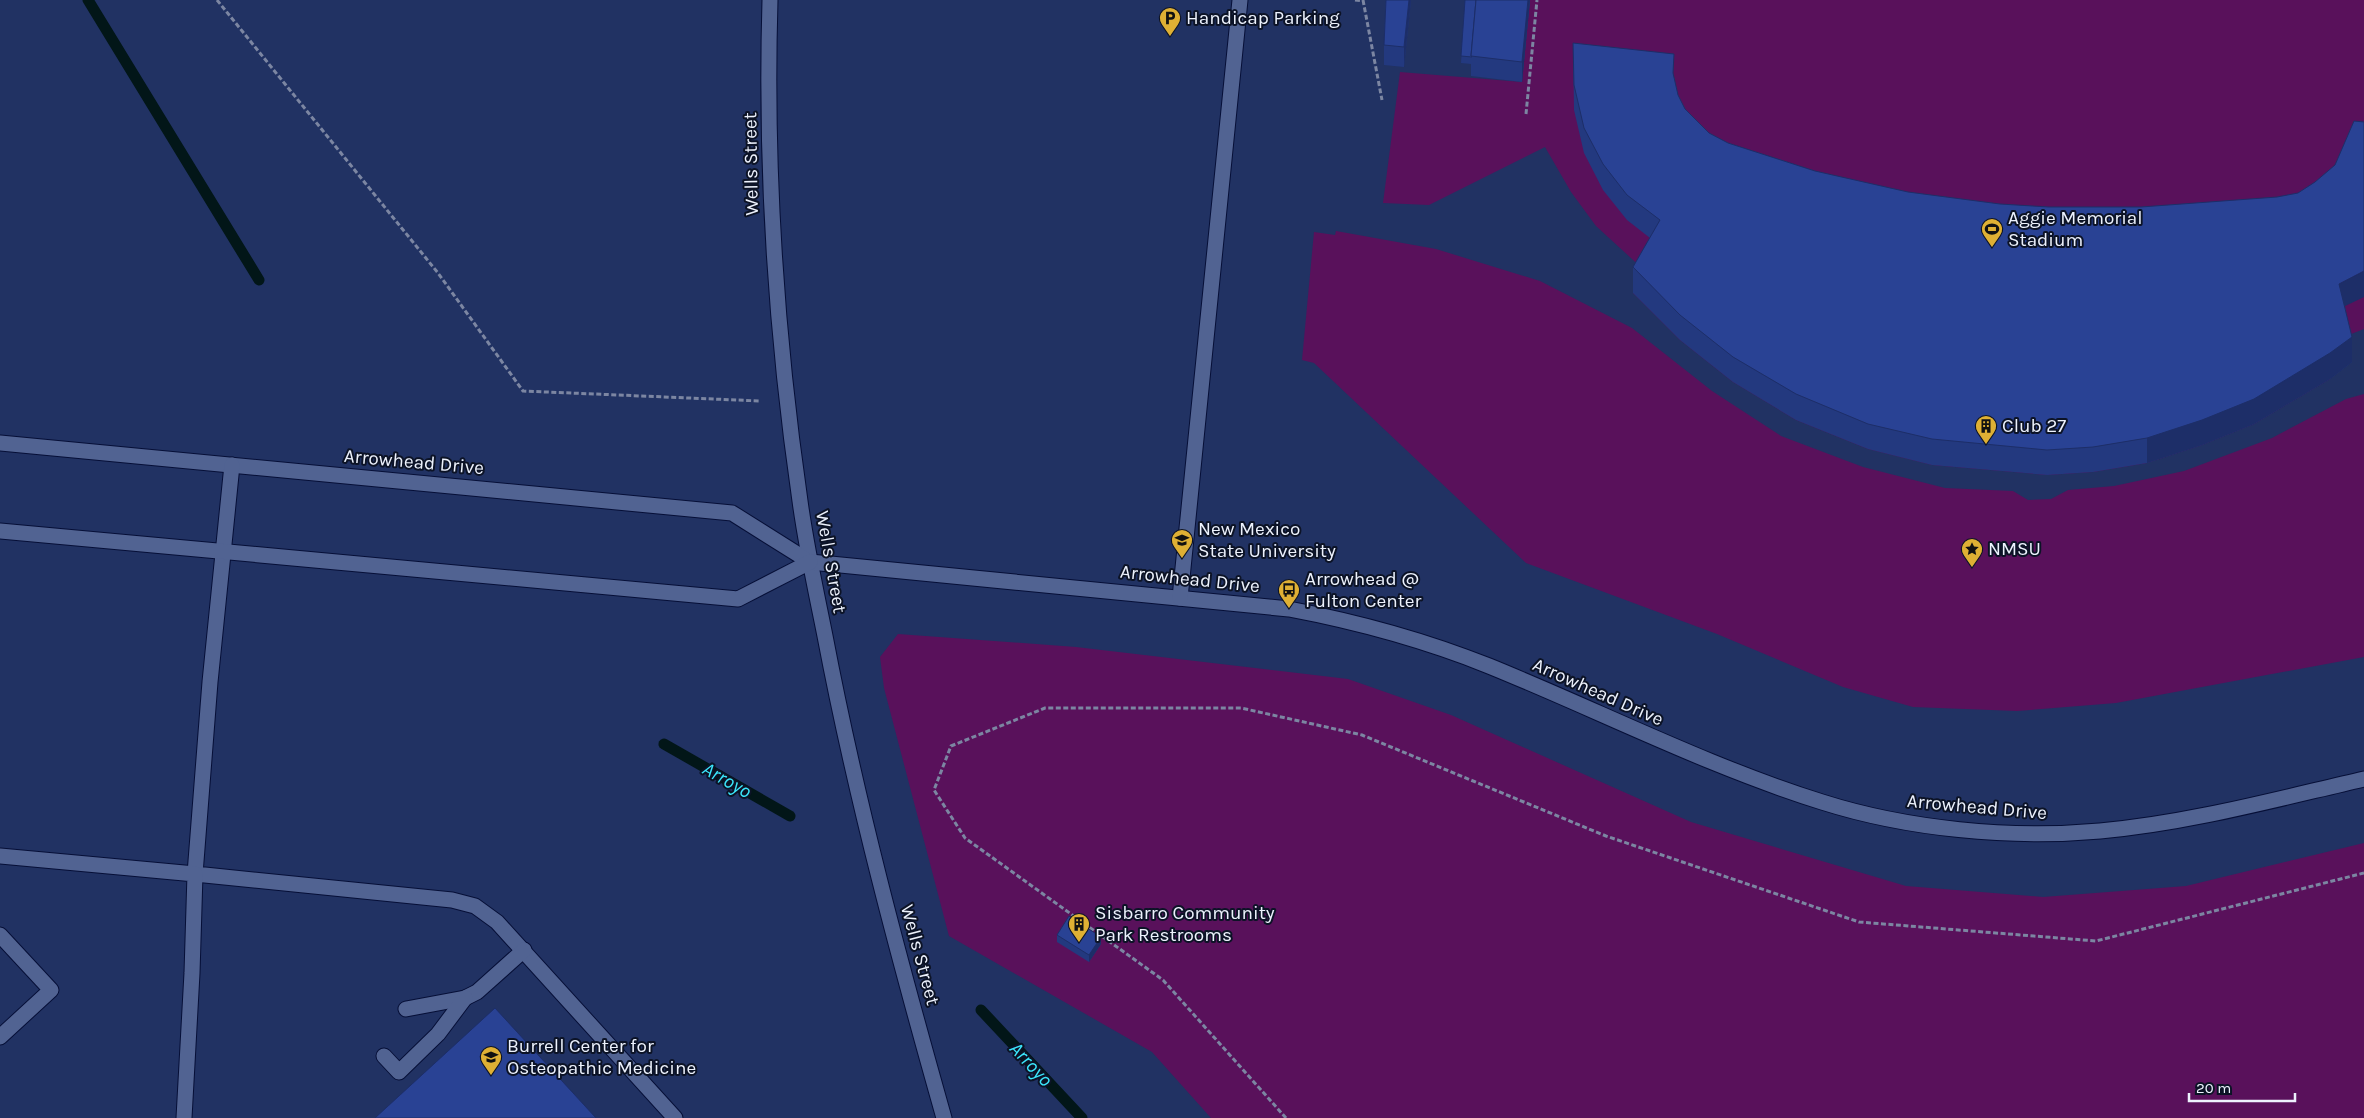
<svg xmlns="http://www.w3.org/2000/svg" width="2364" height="1118" font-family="Karla,sans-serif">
	<rect width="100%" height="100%" fill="#1a2953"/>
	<rect fill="#213263" x="0" y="0" width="2364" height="1118"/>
	<g fill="#59115b">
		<polygon points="1530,0 2364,0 2364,329 2346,336 2330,379 2254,424 2202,445 2147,463 2093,472 2047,475 1932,465 1868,449 1796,420 1733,382 1680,340 1633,293 1644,270 1596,226 1571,192 1545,147 1429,205 1383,203 1400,72 1522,82"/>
		<polygon points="1336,231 1436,249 1540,281 1632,328 1712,391 1781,436 1863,467 1945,488 2013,491 2028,500 2051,499 2068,490 2114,486 2184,471 2272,438 2346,399 2364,394 2364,657 2116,703 2017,711 1913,707 1843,687 1717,634 1526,563 1314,363 1302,360 1314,232 1335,235"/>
		<polygon points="898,634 1076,647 1348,679 1451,715 1691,822 1906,886 2043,897 2186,886 2364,843 2364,1118 1211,1118 1152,1052 949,936 884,688 880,657"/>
	</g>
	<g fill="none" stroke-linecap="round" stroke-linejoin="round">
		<g stroke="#021618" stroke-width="11">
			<polyline points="88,0 259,280"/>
			<polyline points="664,744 790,816"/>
			<polyline points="981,1010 1082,1118"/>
		</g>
		<g stroke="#060f37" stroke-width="17">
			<g id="minor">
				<path d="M770,0C765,168 776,335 800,501C806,546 816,591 825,636C856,799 899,959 944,1118"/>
				<path d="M0,443L732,513L810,562L1289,609C1358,622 1424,640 1489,666C1600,711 1707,766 1822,802C1907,829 2010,839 2100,831C2189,823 2277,799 2364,779"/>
				<polyline points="232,465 210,682 195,874 452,900 475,906 497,922 675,1118"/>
				<polyline points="0,531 738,599 810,562"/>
				<polyline points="1180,598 1240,0"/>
				<polyline points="0,856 195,874 192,973 184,1118"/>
				<polyline points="0,935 51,990 0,1037"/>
				<polyline points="406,1009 465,998 477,992 524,950"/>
				<polyline points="384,1056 399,1072 438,1034 465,998"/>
			</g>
		</g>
		<g stroke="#7c86a2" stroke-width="3" stroke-dasharray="5 2.5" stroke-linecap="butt">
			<polyline points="217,0 438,273 523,391 760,401"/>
			<polyline points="1355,0 1363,1"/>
			<polyline points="1363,0 1382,100"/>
			<polyline points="1526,114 1537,0"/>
			<polyline points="1286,1118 1163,980 965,838 934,790 951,746 1045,708 1241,708 1362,735 1606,836 1859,922 2096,941 2364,873"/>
		</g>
		<use href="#minor" stroke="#516392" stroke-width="15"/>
	</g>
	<g fill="#23397f">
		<polygon points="1386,0 1411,0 1404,67 1384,65 1384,45"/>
		<polygon points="1465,0 1530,0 1522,82 1471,76 1471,64 1461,63"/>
		<polygon points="1573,43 1674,78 1678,95 1685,109 1709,133 1728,143 1815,171 2345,306 2352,362 2330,379 2254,424 2202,445 2147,463 2093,472 2047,475 1932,465 1868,449 1796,420 1733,382 1680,340 1633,293 1633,267 1650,238 1627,220 1603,190 1584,153 1574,110"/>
		<polygon points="1057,935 1101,944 1089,962 1057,942"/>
	</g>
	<g fill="#1d2e68">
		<polygon points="1409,0 1411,0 1404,67 1404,47"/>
		<polygon points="1528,0 1530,0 1522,82 1522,62"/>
		<polygon points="2364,271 2364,297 2339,309 2339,284"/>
		<polygon points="2352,337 2352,362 2330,379 2254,424 2202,445 2147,463 2147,438"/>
		<polygon points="1101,937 1101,944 1089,962 1089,955"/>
	</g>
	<g fill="#294294" stroke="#1d2e68">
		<polygon points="1386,0 1409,0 1404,47 1384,45"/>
		<polygon points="1465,0 1476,0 1471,56 1472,57 1461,56"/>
		<polygon points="1476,0 1528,0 1522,62 1471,56"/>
		<polygon points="1573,43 1674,54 1673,73 1678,95 1685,109 1709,133 1728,143 1815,171 1908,192 2000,204 2049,207 2141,207 2277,197 2298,193 2315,182 2335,165 2354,121 2364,122 2364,271 2339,284 2352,337 2330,353 2254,399 2202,420 2147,438 2093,447 2047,450 1932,439 1868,424 1796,394 1733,357 1680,315 1633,267 1660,220 1627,195 1603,164 1584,128 1574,85"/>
		<polygon points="1069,916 1101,937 1089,955 1057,935"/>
		<polygon points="495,1008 596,1118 375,1118"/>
	</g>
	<defs>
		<g id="parking-pin" transform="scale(1.125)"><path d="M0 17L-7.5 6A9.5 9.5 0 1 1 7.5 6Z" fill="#dfb034" stroke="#0c1326"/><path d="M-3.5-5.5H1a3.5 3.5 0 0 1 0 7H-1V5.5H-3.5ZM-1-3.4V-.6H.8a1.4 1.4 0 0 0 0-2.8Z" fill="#111"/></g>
		<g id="stadium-pin" transform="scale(1.125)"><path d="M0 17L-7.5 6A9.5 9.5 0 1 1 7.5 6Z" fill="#dfb034" stroke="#0c1326"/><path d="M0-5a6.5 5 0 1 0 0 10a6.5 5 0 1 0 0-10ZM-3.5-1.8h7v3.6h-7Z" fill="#111"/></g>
		<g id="building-pin" transform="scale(1.125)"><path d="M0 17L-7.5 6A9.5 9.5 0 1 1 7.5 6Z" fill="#dfb034" stroke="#0c1326"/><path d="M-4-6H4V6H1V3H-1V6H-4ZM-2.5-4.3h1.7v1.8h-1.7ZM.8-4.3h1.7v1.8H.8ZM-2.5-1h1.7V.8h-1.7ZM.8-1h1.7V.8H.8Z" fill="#111"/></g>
		<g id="university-pin" transform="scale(1.125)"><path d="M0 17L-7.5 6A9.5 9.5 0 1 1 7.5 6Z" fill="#dfb034" stroke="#0c1326"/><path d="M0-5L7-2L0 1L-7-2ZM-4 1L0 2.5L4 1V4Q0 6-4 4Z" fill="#111"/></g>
		<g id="sight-pin" transform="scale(1.125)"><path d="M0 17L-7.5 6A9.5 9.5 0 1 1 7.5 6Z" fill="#dfb034" stroke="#0c1326"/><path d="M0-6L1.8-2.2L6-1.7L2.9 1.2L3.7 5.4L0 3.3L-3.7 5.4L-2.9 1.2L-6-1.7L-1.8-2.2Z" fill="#111"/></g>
		<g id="bus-pin" transform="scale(1.125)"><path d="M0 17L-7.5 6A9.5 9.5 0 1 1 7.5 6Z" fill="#dfb034" stroke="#0c1326"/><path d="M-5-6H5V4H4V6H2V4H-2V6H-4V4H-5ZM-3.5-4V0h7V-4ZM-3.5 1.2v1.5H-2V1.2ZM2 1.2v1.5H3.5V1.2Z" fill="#111"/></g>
	</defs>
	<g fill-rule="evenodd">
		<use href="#parking-pin" x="1170" y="18"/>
		<use href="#stadium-pin" x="1992" y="229"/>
		<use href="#building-pin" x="1986" y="426"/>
		<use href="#university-pin" x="1182" y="540"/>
		<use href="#sight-pin" x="1972" y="549"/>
		<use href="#bus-pin" x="1289" y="590"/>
		<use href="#building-pin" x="1079" y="924"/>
		<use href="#university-pin" x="491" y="1057"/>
	</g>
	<g text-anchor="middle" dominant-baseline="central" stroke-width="4" stroke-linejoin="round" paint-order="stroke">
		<g font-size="19" fill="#edf2fd" stroke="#0c1326" text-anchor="start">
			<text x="1186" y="18">Handicap Parking</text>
			<text x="2008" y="218">Aggie Memorial<tspan x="2008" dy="22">Stadium</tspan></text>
			<text x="2002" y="426">Club 27</text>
			<text x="1198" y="529">New Mexico<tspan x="1198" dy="22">State University</tspan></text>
			<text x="1988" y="549">NMSU</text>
			<text x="1305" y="579">Arrowhead @<tspan x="1305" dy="22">Fulton Center</tspan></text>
			<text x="1095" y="913">Sisbarro Community<tspan x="1095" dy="22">Park Restrooms</tspan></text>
			<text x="507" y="1046">Burrell Center for<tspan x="507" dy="22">Osteopathic Medicine</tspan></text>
		</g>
		<g font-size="19" fill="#edf2fd" stroke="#0c1326">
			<text transform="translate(751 164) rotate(-91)">Wells Street</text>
			<text transform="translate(414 462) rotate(5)">Arrowhead Drive</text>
			<text transform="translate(831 562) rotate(80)">Wells Street</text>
			<text transform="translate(1190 579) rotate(6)">Arrowhead Drive</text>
			<text transform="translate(1598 692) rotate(24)">Arrowhead Drive</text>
			<text transform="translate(1977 807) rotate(5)">Arrowhead Drive</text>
			<text transform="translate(920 955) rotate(75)">Wells Street</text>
		</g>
		<g font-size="20" font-style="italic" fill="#3be6fb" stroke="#0c1326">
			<text transform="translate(727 780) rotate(30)">Arroyo</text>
			<text transform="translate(1031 1064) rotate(47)">Arroyo</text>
		</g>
	</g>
	<path d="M2189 1093v8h106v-8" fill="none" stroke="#edf2fd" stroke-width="2.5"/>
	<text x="2196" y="1093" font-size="15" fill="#edf2fd" stroke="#0c1326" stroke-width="4" paint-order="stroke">20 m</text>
</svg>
